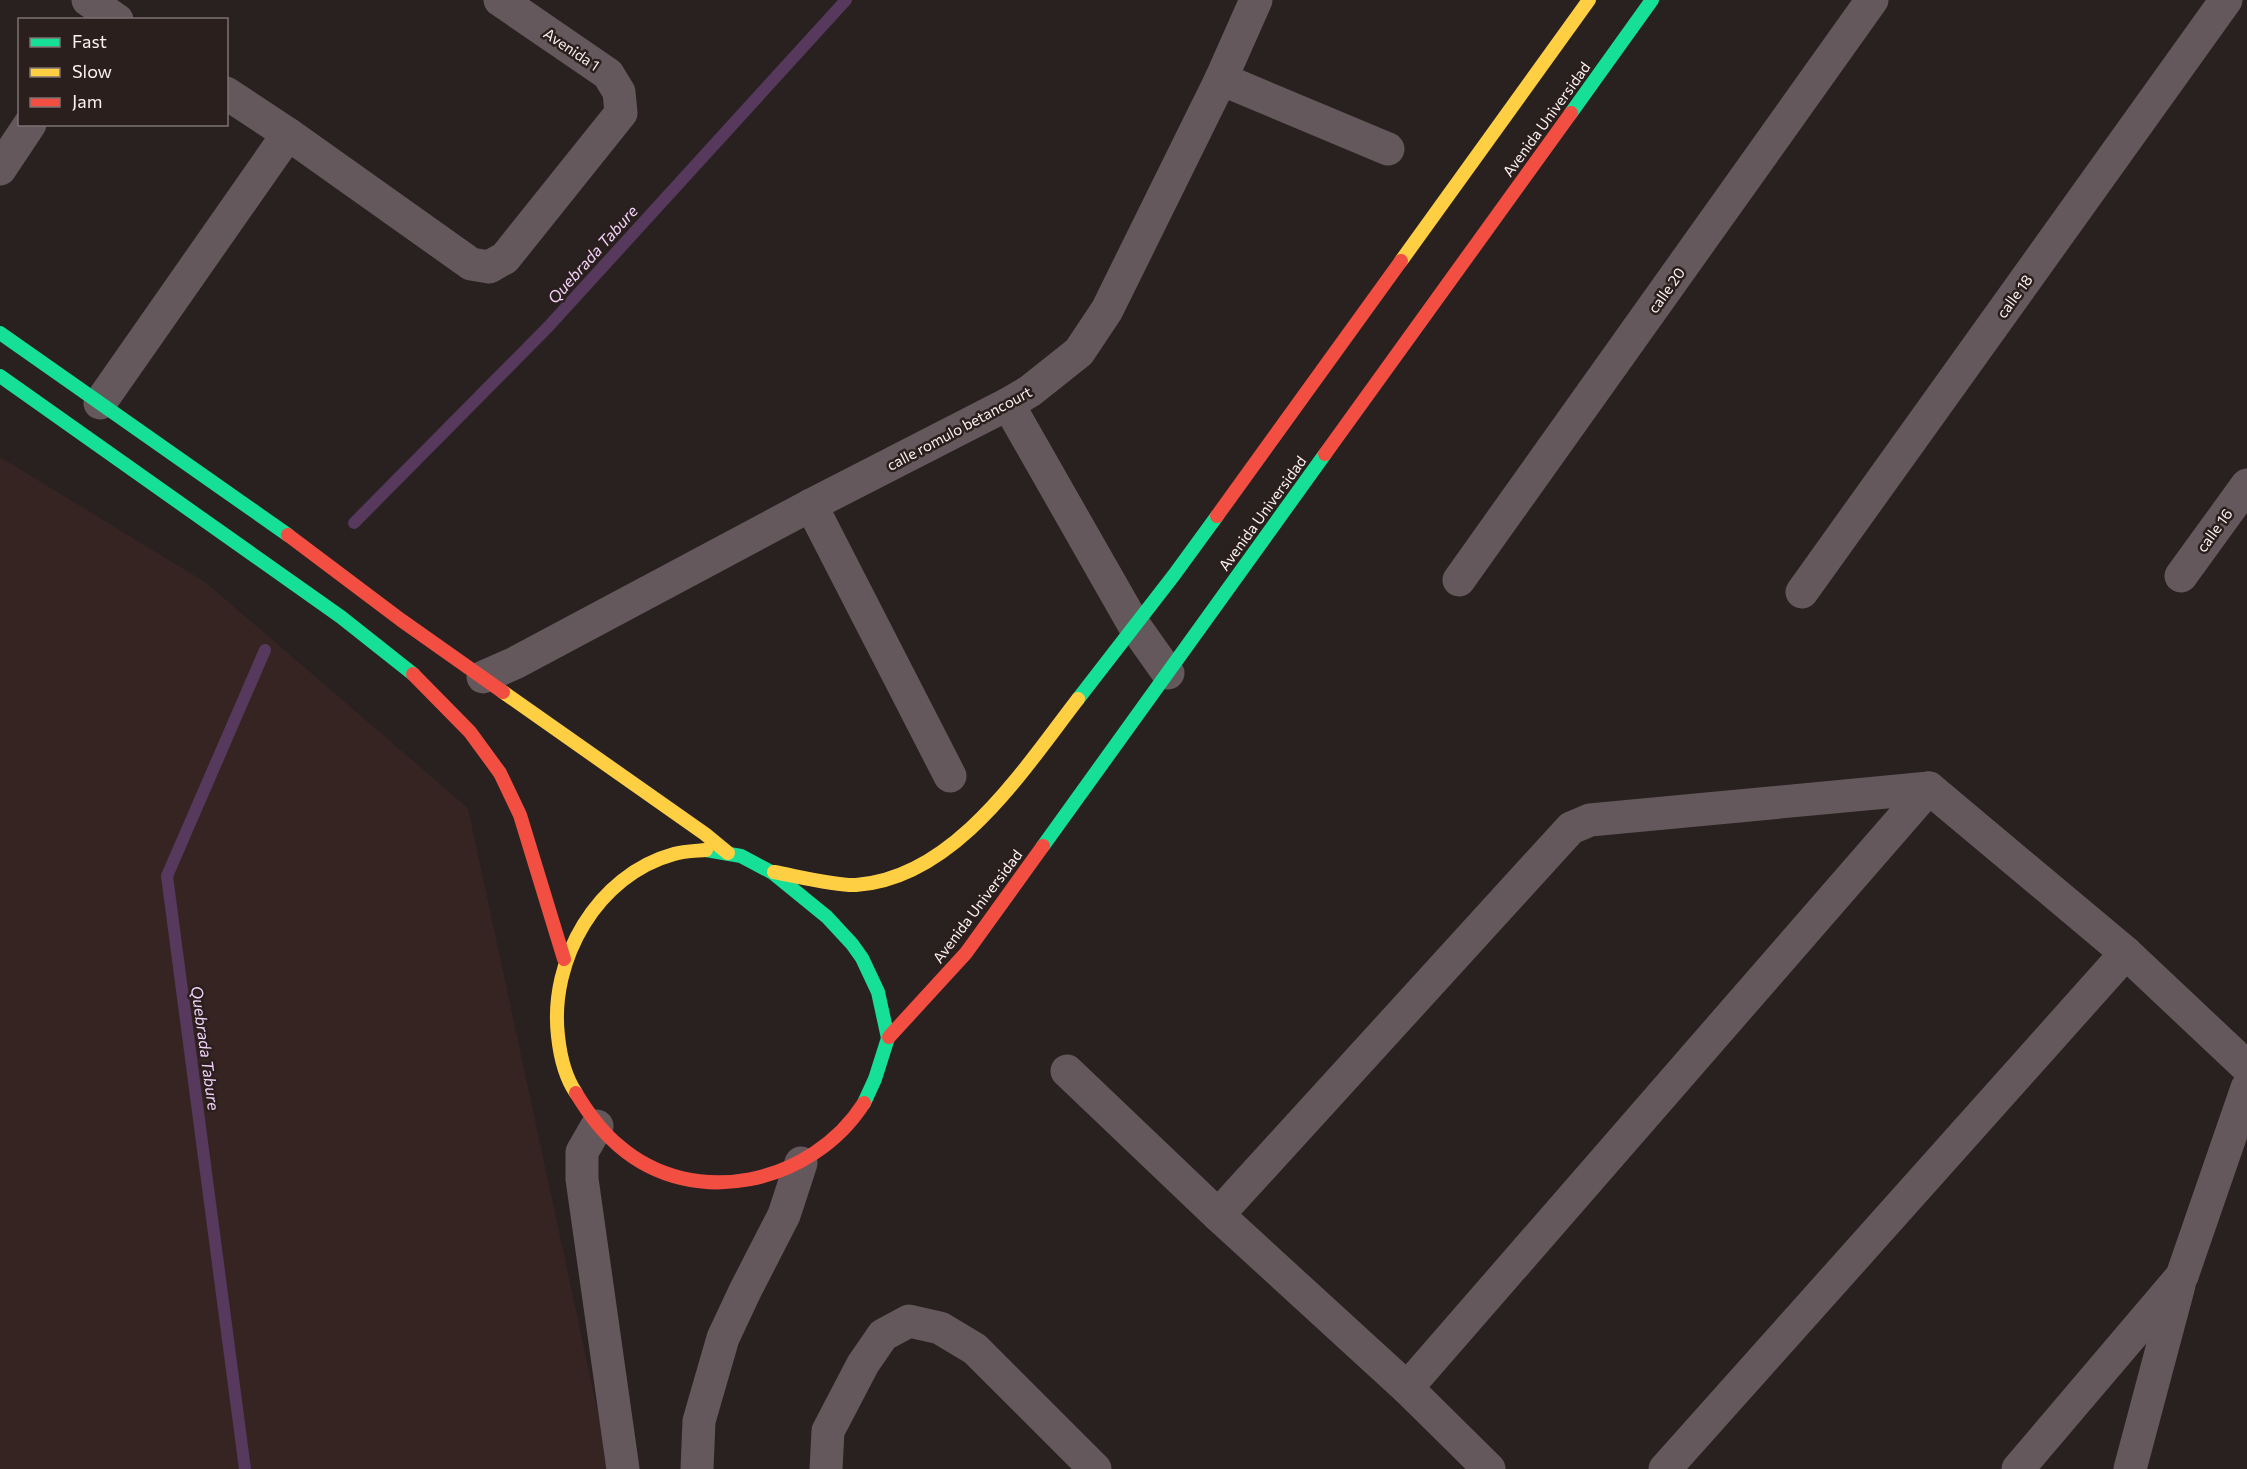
<svg xmlns="http://www.w3.org/2000/svg" width="2247" height="1469" font-family="Commissioner,sans-serif">
	<rect width="100%" height="100%" fill="#282120"/>
	<polygon fill="#352422" points="0,457 205,582 468,808 610,1469 0,1469"/>
	<g fill="none" stroke-linecap="round" stroke-linejoin="round">
		<g stroke="#56395d" stroke-width="12">
			<polyline points="354,523 548,327 846,0"/>
			<polyline points="245,1469 167,876 265,650"/>
		</g>
		<g stroke="#64585c" stroke-width="33">
			<polyline points="88,0 117,20"/>
			<polyline points="1221,79 1388,149"/>
			<polyline points="226,93 288,134 471,264 489,267 505,258 621,113 619,92 608,74 500,0"/>
			<polyline points="0,169 30,124"/>
			<polyline points="100,403 288,134"/>
			<polyline points="1008,404 1134,625 1168,673"/>
			<polyline points="811,505 950,776"/>
			<polyline points="2181,576 2247,485"/>
			<polyline points="1459,580 1872,0"/>
			<polyline points="1802,592 2226,0"/>
			<polyline points="483,677 515,663 811,505 1008,404 1030,391 1079,352 1107,310 1221,79 1256,0"/>
			<polyline points="1067,1071 1218,1215 1407,1388 1489,1469"/>
			<polyline points="597,1126 582,1152 582,1179 623,1469"/>
			<polyline points="1218,1215 1571,828 1590,820 1929,788 2126,953 2247,1067"/>
			<polyline points="1407,1388 1929,788"/>
			<polyline points="697,1469 699,1421 723,1338 745,1291 784,1215 801,1163"/>
			<polyline points="826,1469 828,1431 863,1364 883,1335 909,1321 940,1328 975,1349 1095,1469"/>
			<polyline points="1665,1469 2126,953"/>
			<polyline points="2018,1469 2182,1276 2247,1088"/>
			<polyline points="2130,1469 2179,1285"/>
		</g>
		<g stroke="#16e098" stroke-width="14">
			<polyline points="1571,113 1652,0"/>
			<polyline points="0,333 288,535"/>
			<polyline points="0,376 341,617 413,674"/>
			<polyline points="1078,699 1174,575 1217,516"/>
			<polyline points="1043,846 1325,454"/>
			<polyline points="706,850 741,856 773,873 827,917 852,944 862,958 878,992 888,1038 875,1079 864,1103"/>
		</g>
		<g stroke="#ffcf43" stroke-width="14">
			<polyline points="1401,261 1589,0"/>
			<polyline points="503,692 705,834 728,853"/>
			<path d="M774,872C796,876 836,886 856,885C955,878 1023,770 1078,699"/>
			<path d="M576,1093C565,1077 560,1055 558,1036C549,960 597,875 674,854C684,851 695,851 706,850"/>
		</g>
		<g stroke="#f24e42" stroke-width="14">
			<polyline points="1325,454 1571,113"/>
			<polyline points="1217,516 1401,261"/>
			<polyline points="288,535 401,620 503,692"/>
			<polyline points="413,674 470,732 500,773 520,815 564,959"/>
			<polyline points="889,1037 966,953 1043,846"/>
			<path d="M576,1093C588,1113 601,1131 619,1146C694,1211 812,1184 864,1103"/>
		</g>
	</g>
	<g text-anchor="middle" dominant-baseline="central" stroke-width="5" stroke-linejoin="round" paint-order="stroke">
		<g font-size="15" fill="#faf1f0" stroke="#2b1f1d">
			<text transform="translate(572 49) rotate(34)">Avenida 1</text>
			<text transform="translate(1546 119) rotate(-54)">Avenida Universidad</text>
			<text transform="translate(1666 290) rotate(-55)">calle 20</text>
			<text transform="translate(2014 296) rotate(-54)">calle 18</text>
			<text transform="translate(959 428) rotate(-28)">calle romulo betancourt</text>
			<text transform="translate(1262 513) rotate(-54)">Avenida Universidad</text>
			<text transform="translate(2214 530) rotate(-54)">calle 16</text>
			<text transform="translate(977 906) rotate(-53)">Avenida Universidad</text>
		</g>
		<g font-size="16" font-style="italic" fill="#f3d3fb" stroke="#2b1f1d">
			<text transform="translate(592 254) rotate(-48)">Quebrada Tabure</text>
			<text transform="translate(206 1048) rotate(82)">Quebrada Tabure</text>
		</g>
	</g>
	<rect x="18" y="18" width="210" height="108" fill="#2b1f1d" stroke="#7e7371" stroke-width="1.5"/>
	<rect x="30" y="38" width="30" height="9" fill="#16e098" stroke="#7e7371" stroke-width="1.5"/>
	<text x="72" y="48" font-size="18" fill="#faf1f0">Fast</text>
	<rect x="30" y="68" width="30" height="9" fill="#ffcf43" stroke="#7e7371" stroke-width="1.5"/>
	<text x="72" y="78" font-size="18" fill="#faf1f0">Slow</text>
	<rect x="30" y="98" width="30" height="9" fill="#f24e42" stroke="#7e7371" stroke-width="1.5"/>
	<text x="72" y="108" font-size="18" fill="#faf1f0">Jam</text>
</svg>
